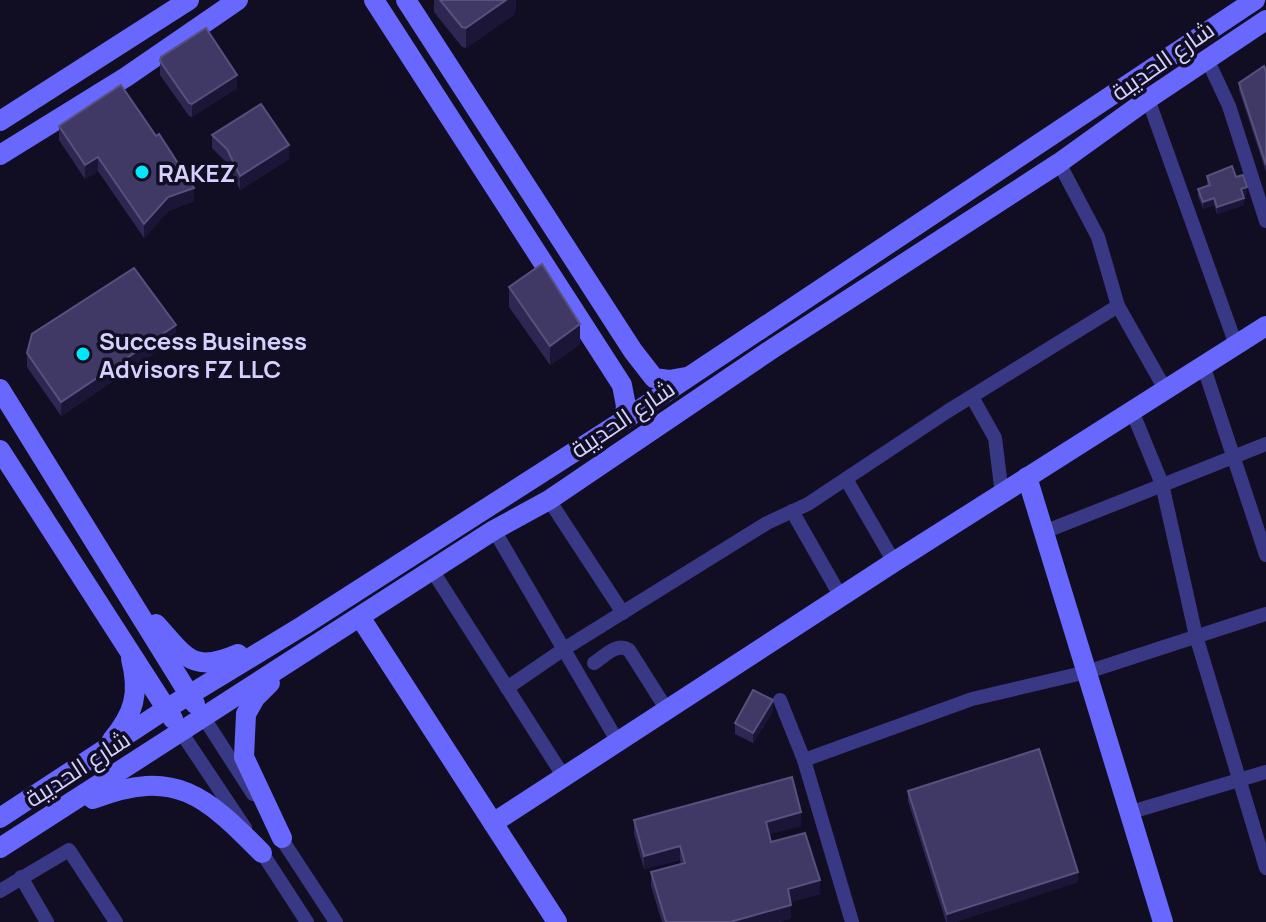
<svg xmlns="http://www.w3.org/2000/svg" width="1266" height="922" font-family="Manrope,Cairo,sans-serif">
	<rect width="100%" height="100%" fill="#110e24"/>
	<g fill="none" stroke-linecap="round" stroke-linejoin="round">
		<g stroke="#393884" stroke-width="14">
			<polyline points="1207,59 1229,106 1266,221"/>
			<polyline points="1148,99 1236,345"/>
			<polyline points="1059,163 1098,237 1118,306 1165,389"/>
			<polyline points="1203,365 1266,555"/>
			<polyline points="972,397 995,438 1002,494"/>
			<polyline points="1132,411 1162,484 1196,636 1266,868"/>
			<polyline points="846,479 894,562"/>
			<polyline points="549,500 623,613"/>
			<polyline points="792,511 841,597"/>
			<polyline points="494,530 618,742"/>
			<polyline points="1044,532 1266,444"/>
			<polyline points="432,570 564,777"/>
			<path d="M594,663C605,656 616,642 629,650L667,710"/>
			<polyline points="507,688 564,649 767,523 808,504 948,411 1118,306"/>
			<polyline points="780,700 804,760 852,922"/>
			<polyline points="204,718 253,794"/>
			<polyline points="181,732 245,828"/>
			<polyline points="804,760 972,699 1087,672 1266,614"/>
			<polyline points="1128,813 1266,772"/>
			<polyline points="277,832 336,922"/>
			<polyline points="257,845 307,922"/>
			<polyline points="21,877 47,922"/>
			<polyline points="0,891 69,850 116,922"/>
		</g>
		<g stroke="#6868ff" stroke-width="20">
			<polyline points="374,0 622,385 626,406 624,420"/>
			<polyline points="406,0 633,351 654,378 669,380 686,377"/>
			<polyline points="0,121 189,0"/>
			<polyline points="0,155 126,77 238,0"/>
			<polyline points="0,389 195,704"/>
			<polyline points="0,450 173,719"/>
			<polyline points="1027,477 1163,922"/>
			<polyline points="360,617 557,922"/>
			<path d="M156,624C186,657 192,674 238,654"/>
			<polyline points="270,683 255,698 246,714 244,757 282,838"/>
			<path d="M112,740C134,714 140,693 131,659"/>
			<path d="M93,799C175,767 206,796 262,853"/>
			<polyline points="0,818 166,709 304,625 624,420 1255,0"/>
			<polyline points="493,823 894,562 1266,326"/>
			<polyline points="0,848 494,530 549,500 772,349 1059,163 1148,99 1266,20"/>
		</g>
	</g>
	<g fill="#2e2752">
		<polygon points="434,0 516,0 515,14 466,48 462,47 434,12"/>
		<polygon points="160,61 237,88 192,117 189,116 160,75"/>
		<polygon points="1266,72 1266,172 1239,90 1239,83"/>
		<polygon points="59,126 194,201 168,211 144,238 98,171 85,179 59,140"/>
		<polygon points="212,135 289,159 240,190 227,163 212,148"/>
		<polygon points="1207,176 1236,177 1247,194 1243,196 1244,205 1217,214 1214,205 1203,209 1198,196 1198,189 1207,186"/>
		<polygon points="509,287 580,344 550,365 509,307"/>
		<polygon points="176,339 61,416 27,367 27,353"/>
		<polygon points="773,711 753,743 735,734 735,723"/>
		<polygon points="908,791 1078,882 955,922 946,922 908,801"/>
		<polygon points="634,820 801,826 769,834 771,842 820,894 791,902 791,918 779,922 662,922 651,886 651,872 681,864 680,860 644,869 634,834"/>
	</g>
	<g fill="#1b1538">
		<polygon points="506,0 516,0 515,14 466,48 466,28"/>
		<polygon points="237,75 237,88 192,117 192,104"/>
		<polygon points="289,145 289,159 240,190 240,176"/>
		<polygon points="98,157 98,171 85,179 85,165"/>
		<polygon points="1247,187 1247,194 1241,196 1241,189"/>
		<polygon points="194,188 194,201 168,211 144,238 144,224 168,197"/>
		<polygon points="1214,198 1214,205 1203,209 1203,202"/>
		<polygon points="1244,198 1244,205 1217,214 1217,207"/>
		<polygon points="580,324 580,344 550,365 550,346"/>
		<polygon points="176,325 176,339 61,416 61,402"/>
		<polygon points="773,700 773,711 753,743 753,733"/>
		<polygon points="801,812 801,826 766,835 766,822"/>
		<polygon points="680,846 680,860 644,869 644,856"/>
		<polygon points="1078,872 1078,882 955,922 947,922 947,914"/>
		<polygon points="820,880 820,894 788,903 788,889"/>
		<polygon points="791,905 791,918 779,922 730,922"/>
	</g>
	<g fill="#403965" stroke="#57517d" stroke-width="2">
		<polygon points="440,0 506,0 466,28 462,27"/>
		<polygon points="206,28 237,75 192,104 189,103 160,61 161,57"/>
		<polygon points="1264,66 1266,72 1266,165 1239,83"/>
		<polygon points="121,85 156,136 159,134 194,188 168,197 144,224 98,157 85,165 59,126"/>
		<polygon points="261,104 289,145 240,176 227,149 212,135"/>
		<polygon points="1232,166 1236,177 1243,175 1247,187 1241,189 1244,198 1217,207 1214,198 1203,202 1198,189 1210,185 1207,176"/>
		<polygon points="542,264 580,324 550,346 509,287"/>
		<polygon points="134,268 176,325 61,402 27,353 32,334"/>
		<polygon points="753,690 773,700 753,733 735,723"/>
		<polygon points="1039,749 1078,872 947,914 908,791"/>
		<polygon points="792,777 801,812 766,822 771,842 805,833 820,880 788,889 791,905 730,922 666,922 651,872 685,863 680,846 644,856 634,820"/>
	</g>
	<g fill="#00e8fc" stroke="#110e24" stroke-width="3">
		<circle cx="142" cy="172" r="8"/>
		<circle cx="83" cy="354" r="8"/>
	</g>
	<g text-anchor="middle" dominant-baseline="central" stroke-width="7" stroke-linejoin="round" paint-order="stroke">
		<g font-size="24" fill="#d5d1ff" stroke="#110e24">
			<text transform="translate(1162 60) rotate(-35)">شارع الحديبة</text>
			<text transform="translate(622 418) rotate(-34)">شارع الحديبة</text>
			<text transform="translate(77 768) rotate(-33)">شارع الحديبة</text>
		</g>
		<g font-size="24" font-weight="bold" fill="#d5d1ff" stroke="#110e24" text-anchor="start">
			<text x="158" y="172">RAKEZ</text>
			<text x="99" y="340">Success Business<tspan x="99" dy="28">Advisors FZ LLC</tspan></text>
		</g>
	</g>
</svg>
